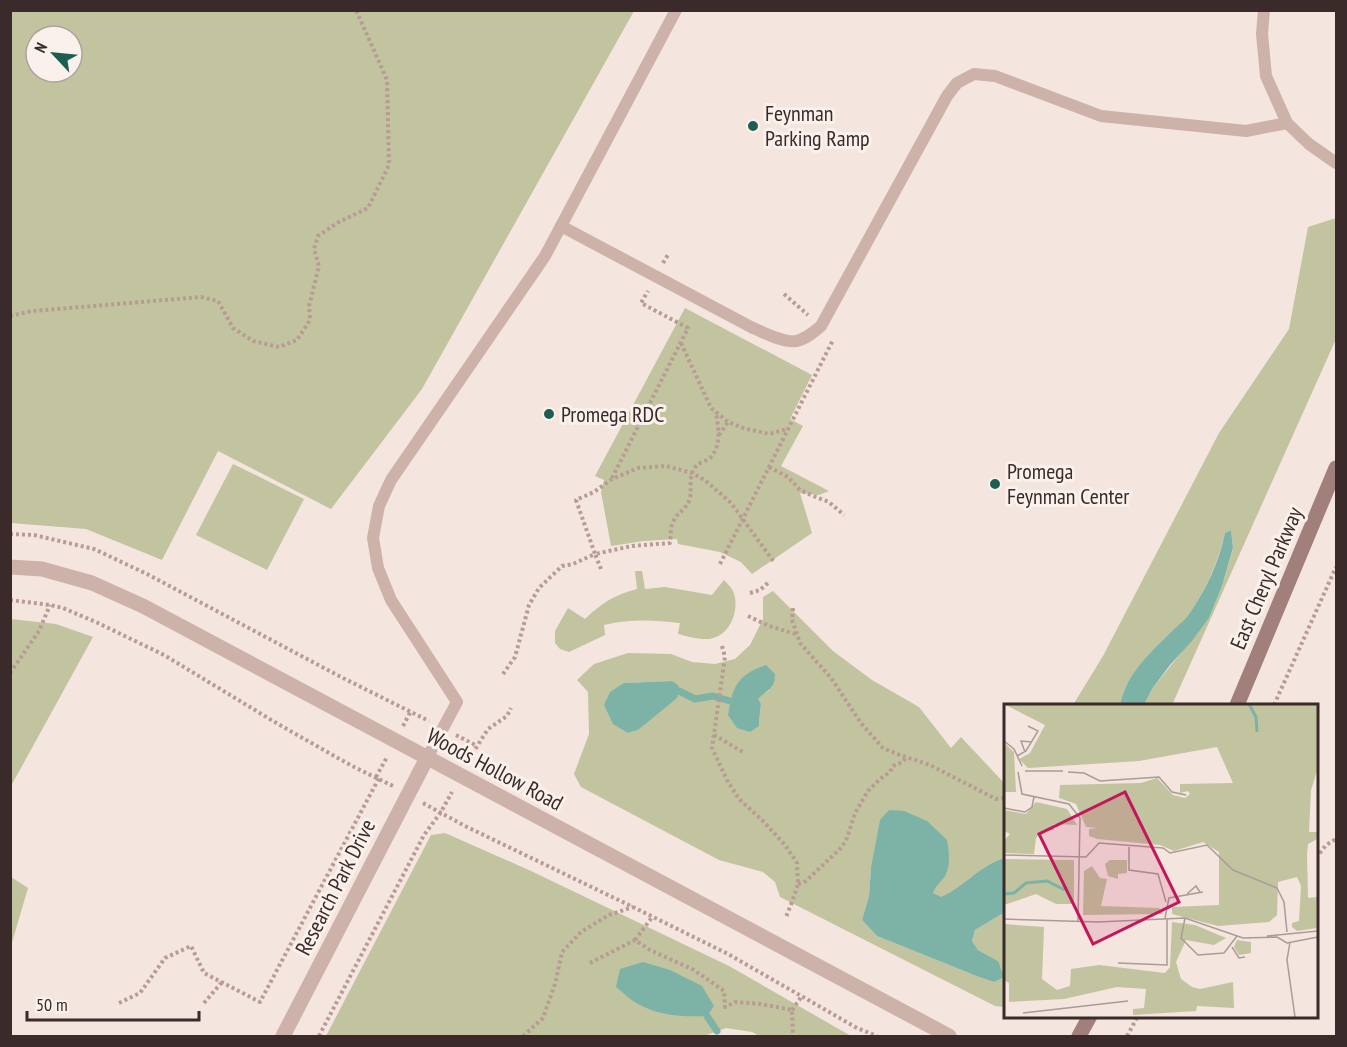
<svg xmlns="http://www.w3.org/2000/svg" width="1347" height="1047" font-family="'PT Sans Narrow',sans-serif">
	<rect width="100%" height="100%" fill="#f4e5df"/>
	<g fill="#c1c49e" fill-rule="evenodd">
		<path d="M10,11L11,10L634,11L422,389L331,509L218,451L162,560L86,529L11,523ZM36,36H72V72H36Z"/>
		<path d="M1336,218V339L1172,705H1144L1152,689L1209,618L1222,586L1233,549L1231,530L1225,533C1218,562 1206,590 1189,614C1185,620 1178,625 1173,630C1150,653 1127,672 1120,705H1073L1103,656L1219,433L1289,329L1308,227Z"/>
		<polygon points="685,308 812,375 790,419 803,426 781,466 829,491 819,495 800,493 812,533 752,574 741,562 720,552 678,544 677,539 644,541 611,546 601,492 604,480 595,476"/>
		<polygon points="233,464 304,499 267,570 196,535"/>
		<path d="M635,571H642L645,589L665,587L712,595L724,580C727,583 731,587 733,591C740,607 732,631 716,637C704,642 690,637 678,634L680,623C651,620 633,619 604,625L605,635L569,652L560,649L555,643V631L568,608L585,619C602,603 614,595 637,589Z"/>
		<path d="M773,591L833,651L872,680L919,707L951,748L961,737L1005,784V858C981,864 963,887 941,898L933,893L935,885L944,877L871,868L869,896L862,920L877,936L979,977L994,982L998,961L978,950L972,941L975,930L1005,912V1007L995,1006L780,897L775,882L763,872L719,860L581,787L574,774L589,734L588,692L577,680L594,664L628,653L671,654L692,662L715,664L735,659L750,645L763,619V597ZM672,681L650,719L638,730L628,733L624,683ZM770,690L762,694L757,699L761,704L759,721L728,715L731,697Z"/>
		<polygon points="11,619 56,624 93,637 11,786"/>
		<polygon points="445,833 531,871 729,966 851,1036 759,1036 752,1032 726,1028 704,1036 326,1036 431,835"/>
		<polygon points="11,877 28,888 11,946"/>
	</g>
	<g fill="#7db2a7">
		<path d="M1231,530L1233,548L1222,586L1209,618L1191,642L1170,665L1152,689L1144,705H1120C1127,672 1150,653 1173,630C1178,625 1185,620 1189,614C1206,590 1219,562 1225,533Z"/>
		<path d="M766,665L775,674C775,690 767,689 758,699L761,704L759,721V726L750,732L737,728L728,715C732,687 738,674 766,665Z"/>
		<polygon points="672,681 678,685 679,691 677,698 638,730 628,733 613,724 604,705 610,692 624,683"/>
		<path d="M889,810L904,811L927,821L947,840C949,852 951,864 945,876C941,882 936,885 933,893L941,897C964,887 981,864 1005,858V912L975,930L972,941L978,950L998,961L1004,977L994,982L979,977L877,936L862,920L869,896L871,868L880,820Z"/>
		<path d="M643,962L670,970L702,986L714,1006L707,1016C683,1017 659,1016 638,1004C630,1000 623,992 616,987L620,969Z"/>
	</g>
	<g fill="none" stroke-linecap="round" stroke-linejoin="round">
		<g stroke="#7db2a7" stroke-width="7">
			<polyline points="679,691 695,699 713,696 730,701"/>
			<polyline points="707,1016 717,1031"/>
		</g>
		<g stroke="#b99b95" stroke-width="4" stroke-dasharray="3 3" stroke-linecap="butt">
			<polyline points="663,263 669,253"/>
			<polyline points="784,294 808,315"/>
			<polyline points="10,316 32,311 201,297 218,301 233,328 253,341 279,347 297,340 310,320 309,306 319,266 314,249 318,236 337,223 368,208 389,165 387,80 356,10"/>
			<polyline points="681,343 711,408 728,422 743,428 769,434 787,429"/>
			<polyline points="719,435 728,422"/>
			<polyline points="769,467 788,477 800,490 818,498 829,502 844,515"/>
			<polyline points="612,478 688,328 641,303 648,291"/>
			<polyline points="10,534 34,535 94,549 147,574 341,677 429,721"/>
			<polyline points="720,564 833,340"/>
			<path d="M601,569L595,554L632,546L670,543C671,536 670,525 674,520C679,511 687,509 690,498C692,487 688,476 696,466C700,462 707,461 711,457C722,444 718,427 716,412"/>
			<polyline points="750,593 760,590 770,581"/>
			<polyline points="10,600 50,605 63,608 98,623 164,655 278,724 352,766 393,786"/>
			<polyline points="793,608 792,620 800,643 831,678 861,723 883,748 897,754 930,765 996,799 1005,798"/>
			<polyline points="748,616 769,626 796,634"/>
			<polyline points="722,646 725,657 712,748 727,780 739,799 764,822 785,845 797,863 798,884 792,902 786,917"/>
			<polyline points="10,673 39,631 50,605"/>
			<polyline points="503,674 515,657 529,605 539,588 562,566 573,564 595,554 576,500 594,492 612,479 638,468 666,466 692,473 706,481 731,503 774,562"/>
			<polyline points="1274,705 1336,567"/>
			<polyline points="403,726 411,711"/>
			<polyline points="456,735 477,746"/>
			<polyline points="714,735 743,752"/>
			<polyline points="469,759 488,729 507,716 511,708"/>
			<polyline points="376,777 387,757"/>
			<polyline points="423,803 465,826 633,907 728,954 857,1028 877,1036"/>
			<polyline points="1316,858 1326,845 1336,839"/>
			<polyline points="798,884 806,881 842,847 847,838 855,813 868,791 880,779 890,772 893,766 903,762 906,757"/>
			<polyline points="635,940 653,916"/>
			<polyline points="590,963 635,940 650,950 694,970 724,991 725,1007 735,1002 761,1004 792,1010 793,1036"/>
			<polyline points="119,1003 140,993 165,958 191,946 204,973 260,1002 379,778"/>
			<polyline points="204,1003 222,982"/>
			<polyline points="792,1010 802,996"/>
			<polyline points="319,1036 424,835 441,812 452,792"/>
			<polyline points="523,1036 543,1018 555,984 562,952 581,932 609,915 633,907"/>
			<polyline points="1127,1036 1138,1016"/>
		</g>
		<g stroke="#cdb2aa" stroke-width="12">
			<polyline points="1264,10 1262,34 1266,76 1287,123 1309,144 1336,163"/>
			<path d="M561,226L751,327C762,332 784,343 796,341C806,339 814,332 821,326L947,96L957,83L974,74L995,76L1101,116L1246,131L1287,123"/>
			<polyline points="427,758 457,702 391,600 378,568 373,538 379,506 391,480 545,256 676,10"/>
		</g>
		<g stroke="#cdb2aa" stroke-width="15">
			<polyline points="10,567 42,569 92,583 143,606 949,1036"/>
			<polyline points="283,1036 427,758"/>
		</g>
		<g stroke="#a1807c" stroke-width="15">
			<polyline points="1237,705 1336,468"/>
			<polyline points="1079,1036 1090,1016"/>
		</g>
	</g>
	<g fill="#1e5e52" stroke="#fbf1ec" stroke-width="2">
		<circle cx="753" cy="126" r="6"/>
		<circle cx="549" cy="414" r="6"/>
		<circle cx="995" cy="484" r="6"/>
	</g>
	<g text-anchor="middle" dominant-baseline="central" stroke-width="6" stroke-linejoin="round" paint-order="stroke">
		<g font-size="22" fill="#3a2b2a" stroke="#fbf1ec" text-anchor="start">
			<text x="765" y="113">Feynman<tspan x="765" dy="25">Parking Ramp</tspan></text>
			<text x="561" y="414">Promega RDC</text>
			<text x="1007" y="471">Promega<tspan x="1007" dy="25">Feynman Center</tspan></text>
		</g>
		<g font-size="22" fill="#3a2b2a" stroke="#fbf1ec">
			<text transform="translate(1266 578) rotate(-67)">East Cheryl Parkway</text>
			<text transform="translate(495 769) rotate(28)">Woods Hollow Road</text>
			<text transform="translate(335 887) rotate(-63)">Research Park Drive</text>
		</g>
	</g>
	<g transform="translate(1004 704)">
		<rect width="314" height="314" fill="#f4e5df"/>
		<path d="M0,0H313V67L307,86L305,128H313V135L304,140L303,150L304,194L313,193V224L293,227L288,223V219L295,217L297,182L293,173L274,178L273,211L265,218L214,222L168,210V203L215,201V148L199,138L170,147L156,141L93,135L85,132V125L93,124L82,123L72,100L55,94L56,81L137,79L153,74L169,91L181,94L186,90L184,87L176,89V80L229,79L213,43L135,57L24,64L15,55L26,49L41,21ZM0,39L10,48L12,88H0ZM32,98L63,105L73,121L50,120V126L38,127L32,134L30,150L0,149V137L6,130L0,127V106L22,110ZM0,155L70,156V200H52L32,190L0,201ZM106,156H123V169L114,170V175L104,172L101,160ZM88,162L96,174L103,175L97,202L155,204L159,210L79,211L80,167ZM168,218L191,221L222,234L210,241L182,236L172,258L177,275L188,283L196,285L229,278L230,304L193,302L192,307L129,311V305L140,304L142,285L113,283L60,295L5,298V279L0,276V220L40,223L38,275L53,286L66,282L67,265L95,261L161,269L166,263ZM233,236L247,238V249L235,251L230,243Z" fill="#c1c49e"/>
		<path fill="none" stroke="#7db2a7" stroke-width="3" d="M245,0L252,13L253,28M0,190L10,189L22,179L43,177L61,186"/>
		<path fill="none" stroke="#aa9b97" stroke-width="1.5" d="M0,37L10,45L18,62M21,48L17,37L28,38M13,52L22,47L34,27L24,22M21,67H59M14,68L18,90L65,100L76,114L74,217M64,68L80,69L96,77L155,73L168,88L182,91M0,104L21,108L28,103L30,93M125,143V166L154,170L162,198M0,151L82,153L95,139L159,144L166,149L203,141L229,166L273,184L280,198L283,228M183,190L192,182L196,188M161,214L165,194L199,188M181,214L177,234L194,251L220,249L233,232M0,215L94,218L181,214L239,234L273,233L283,239L314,233M263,232L314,227M286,238L283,256L291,313M228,243L235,254L241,253M114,259L163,261V214M19,309L124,297"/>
		<path fill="#c2185b" fill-opacity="0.15" stroke="#c2185b" stroke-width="3" d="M121,88L175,198L89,240L35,130Z"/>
		<rect width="314" height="314" fill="none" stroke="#3a2b2a" stroke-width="3"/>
	</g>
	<rect width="1347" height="1047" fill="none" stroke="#3a2b2a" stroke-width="24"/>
	<g transform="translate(54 54) rotate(296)"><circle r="28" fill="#fbf1ec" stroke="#aea29e" stroke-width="1.5"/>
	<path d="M0-4.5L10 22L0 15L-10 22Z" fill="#1e5e52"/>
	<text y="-9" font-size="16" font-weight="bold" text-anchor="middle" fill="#3a2b2a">N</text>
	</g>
	<path d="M27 1011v9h172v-9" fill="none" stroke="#3a2b2a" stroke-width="3"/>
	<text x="36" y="1011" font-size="18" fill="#3a2b2a" stroke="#fbf1ec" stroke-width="4.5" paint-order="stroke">50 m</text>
</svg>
